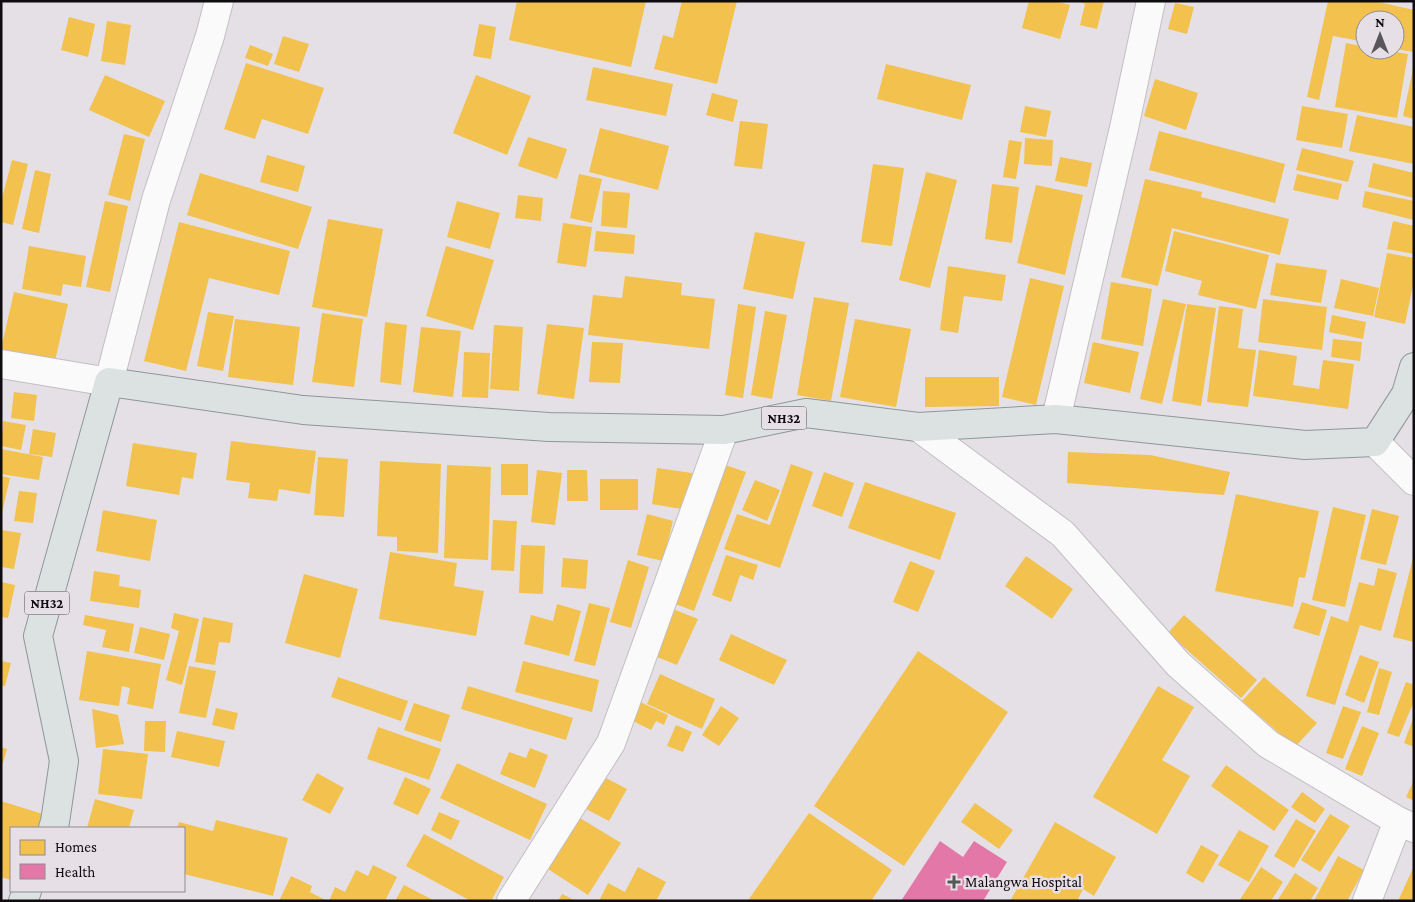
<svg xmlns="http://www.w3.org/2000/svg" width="1415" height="902" font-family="'Crimson Pro',serif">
	<rect width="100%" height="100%" fill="#e5e0e5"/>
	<g fill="#f2c14e">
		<polygon points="517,1 646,1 631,67 509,40"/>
		<polygon points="682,1 737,1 717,84 654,69 663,35 673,38"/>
		<polygon points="1029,1 1055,1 1070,5 1060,39 1022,28"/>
		<polygon points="1077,1 1104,1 1097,29 1080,25 1085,4"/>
		<polygon points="1328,1 1374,1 1414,10 1414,52 1395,49 1395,20 1365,20 1365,42 1333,36 1319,100 1307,97"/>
		<polygon points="1175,3 1194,7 1187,34 1168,29"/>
		<polygon points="69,17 95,24 88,57 61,50"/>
		<polygon points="107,21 131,25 125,65 101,61"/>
		<polygon points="479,24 496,27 491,59 473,56"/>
		<polygon points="283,36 309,44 299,72 274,64"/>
		<polygon points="1346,43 1365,47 1365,50 1384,50 1408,54 1397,118 1335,107"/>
		<polygon points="250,45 273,54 268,66 245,58"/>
		<polygon points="246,63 324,88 308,134 262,119 255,139 224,129"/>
		<polygon points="886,64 971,85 962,120 877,99"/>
		<polygon points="593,67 673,84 666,116 586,100"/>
		<polygon points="1413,69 1414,69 1414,119 1403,116"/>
		<polygon points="105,75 165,101 149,137 89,110"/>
		<polygon points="476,75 531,96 507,155 453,133"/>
		<polygon points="1155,79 1198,93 1186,130 1144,116"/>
		<polygon points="712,93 738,100 733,122 706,115"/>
		<polygon points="1025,106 1051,111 1046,137 1020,132"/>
		<polygon points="1302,106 1348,114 1342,148 1296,140"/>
		<polygon points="1357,115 1414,127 1414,164 1349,151"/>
		<polygon points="740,121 768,124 762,169 734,166"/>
		<polygon points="600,128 669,146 658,190 589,172"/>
		<polygon points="1159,131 1285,164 1275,203 1149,170"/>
		<polygon points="124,134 145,139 130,201 108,195"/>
		<polygon points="528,137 567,149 557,179 518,166"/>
		<polygon points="1025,138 1053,140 1052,166 1024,164"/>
		<polygon points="1009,140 1022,142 1016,179 1003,177"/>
		<polygon points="1302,148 1354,161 1348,182 1296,170"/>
		<polygon points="267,155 305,166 298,192 260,182"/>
		<polygon points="1060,157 1092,163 1087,187 1055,181"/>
		<polygon points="12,160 28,164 13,225 1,222 1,202"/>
		<polygon points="1373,163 1414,173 1414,198 1368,187"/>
		<polygon points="873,164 904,168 892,246 861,242"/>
		<polygon points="35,170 51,174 39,233 22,229"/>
		<polygon points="926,172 957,180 930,288 899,280"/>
		<polygon points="200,173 312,207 298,249 187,215"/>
		<polygon points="579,174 602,179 592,223 570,218"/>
		<polygon points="1297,174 1342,184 1338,200 1293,190"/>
		<polygon points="1145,179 1202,192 1201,197 1289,219 1280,255 1172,228 1158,286 1121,277"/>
		<polygon points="992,184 1019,187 1012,243 985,239"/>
		<polygon points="1036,185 1083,195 1065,275 1017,263"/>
		<polygon points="603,191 630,193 627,228 601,226"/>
		<polygon points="1365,191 1414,201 1414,220 1362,207"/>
		<polygon points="518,195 543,198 541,221 515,218"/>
		<polygon points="105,201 128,206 110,292 86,287"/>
		<polygon points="457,201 500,213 490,249 447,237"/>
		<polygon points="328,219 383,229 367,317 312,307"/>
		<polygon points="1393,221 1414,226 1414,254 1387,249"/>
		<polygon points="179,222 290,251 279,295 209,278 186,371 144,361"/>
		<polygon points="563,223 592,227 586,267 557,263"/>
		<polygon points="596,231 635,235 634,254 594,251"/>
		<polygon points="1174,231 1269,255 1256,309 1198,295 1202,281 1165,271"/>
		<polygon points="755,232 805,242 793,299 743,289"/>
		<polygon points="29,246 86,256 81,287 63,284 61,296 22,289"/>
		<polygon points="446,246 494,260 473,330 426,316"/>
		<polygon points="1387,253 1414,258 1414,280 1405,324 1374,317"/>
		<polygon points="1276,263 1327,270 1321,303 1270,295"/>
		<polygon points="948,266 1006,275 1002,301 964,296 958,333 940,330"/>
		<polygon points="625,276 682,283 681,295 715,299 709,349 588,335 593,295 622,298"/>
		<polygon points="1030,278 1064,286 1036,405 1002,397"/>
		<polygon points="1341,279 1379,288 1373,316 1334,308"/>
		<polygon points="1111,282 1152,289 1143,346 1101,339"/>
		<polygon points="14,292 68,304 55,361 1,349"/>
		<polygon points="814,297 849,303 831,401 797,395"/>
		<polygon points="1163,299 1186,304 1162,404 1140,399"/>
		<polygon points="1263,299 1327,307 1322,350 1258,342"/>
		<polygon points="738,304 756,307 743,398 725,395"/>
		<polygon points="1187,304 1216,308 1201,406 1172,401"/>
		<polygon points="1219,306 1243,309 1238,348 1256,350 1248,407 1207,402"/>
		<polygon points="765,311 787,315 772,399 751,395"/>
		<polygon points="208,312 234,316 223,371 197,366"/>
		<polygon points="322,313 363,319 354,387 312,382"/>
		<polygon points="1332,315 1366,322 1363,339 1329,332"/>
		<polygon points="235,319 300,327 293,385 228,377"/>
		<polygon points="855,319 911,329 896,407 840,397"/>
		<polygon points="385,322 407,325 401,385 380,382"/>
		<polygon points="547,324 584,328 574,399 537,394"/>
		<polygon points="494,325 523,327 519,391 490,389"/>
		<polygon points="421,327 461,331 453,397 413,392"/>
		<polygon points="1333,339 1362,342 1360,361 1331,357"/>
		<polygon points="592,342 623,343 620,383 589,382"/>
		<polygon points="1093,342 1139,352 1130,393 1084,383"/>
		<polygon points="1259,350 1297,356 1293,385 1319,389 1323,360 1354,364 1348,409 1253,396"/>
		<polygon points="464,352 490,353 488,398 462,397"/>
		<polygon points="925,377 999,377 999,406 925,407"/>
		<polygon points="14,392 37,395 34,421 11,418"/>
		<polygon points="3,421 26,425 21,450 1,446"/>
		<polygon points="33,429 56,433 52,457 29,454"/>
		<polygon points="231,441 316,451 310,494 279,489 277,501 248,498 250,483 226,480"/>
		<polygon points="133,443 197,453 193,479 182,477 179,495 126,486"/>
		<polygon points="1,449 43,457 39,480 1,474"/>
		<polygon points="1068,452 1150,455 1230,472 1224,495 1067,483"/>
		<polygon points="318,457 348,459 344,517 314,515"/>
		<polygon points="380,461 441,464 438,553 397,551 397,537 377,536"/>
		<rect x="501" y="464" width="27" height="31"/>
		<polygon points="791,464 813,472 780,568 724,549 737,514 770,525"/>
		<polygon points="447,465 491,467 488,560 444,558"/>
		<polygon points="725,465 746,472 694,611 673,603"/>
		<polygon points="657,468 692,473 687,510 652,504"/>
		<polygon points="537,470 562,473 555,525 531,522"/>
		<polygon points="567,470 587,470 588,501 567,501"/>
		<polygon points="824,472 854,483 842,517 812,506"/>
		<polygon points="1,476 10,478 2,513 1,513"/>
		<rect x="600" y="479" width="38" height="31"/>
		<polygon points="755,480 780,490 767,521 742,510"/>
		<polygon points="865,482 956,513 940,560 848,528"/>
		<polygon points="19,491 37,493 33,523 14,521"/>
		<polygon points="1236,494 1319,511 1305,578 1299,577 1293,607 1215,591"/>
		<polygon points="1333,507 1366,515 1345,607 1312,600"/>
		<polygon points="1372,509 1399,516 1386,565 1360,559"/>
		<polygon points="103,510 157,520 150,561 96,551"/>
		<polygon points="647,514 673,521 663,561 637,555"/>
		<polygon points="493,520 517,521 514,571 491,570"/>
		<polygon points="1,530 21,533 14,569 1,567"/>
		<polygon points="521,545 545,546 543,594 519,593"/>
		<polygon points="390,552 457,563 454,586 484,591 476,636 379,619"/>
		<polygon points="726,555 758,565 753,580 740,575 731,602 712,595"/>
		<polygon points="1026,556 1073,589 1052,619 1005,586"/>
		<polygon points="563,558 588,560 586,589 561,587"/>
		<polygon points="1413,558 1414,558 1414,642 1393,637"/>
		<polygon points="628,560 649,567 631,628 610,622"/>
		<polygon points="910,561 935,571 918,612 893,602"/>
		<polygon points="1378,568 1397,573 1381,631 1360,625 1335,705 1306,696 1331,616 1348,622 1359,582 1374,586"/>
		<polygon points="94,571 120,575 119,586 141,590 139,608 90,601"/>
		<polygon points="304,574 358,589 340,658 285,643"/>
		<polygon points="1,582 15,585 8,618 1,617"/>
		<polygon points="1302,602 1327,610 1319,636 1293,628"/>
		<polygon points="589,603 610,608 595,666 574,661"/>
		<polygon points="557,604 581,611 569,656 524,644 531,615 553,621"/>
		<polygon points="673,609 698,619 677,665 652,655"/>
		<polygon points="174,613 199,619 182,685 166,680 179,631 171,628"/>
		<polygon points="85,615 134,624 129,652 102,647 106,630 83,625"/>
		<polygon points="1184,615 1257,680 1241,698 1168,633"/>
		<polygon points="203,617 233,623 230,643 219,642 215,665 195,662"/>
		<polygon points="140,627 170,634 164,660 134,653"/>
		<polygon points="731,634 787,660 774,685 719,660"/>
		<polygon points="87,651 161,664 153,709 127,704 130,688 122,686 119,706 79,700"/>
		<polygon points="918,651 1008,712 904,866 814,806"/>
		<polygon points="1360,655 1379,662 1364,703 1345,695"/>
		<polygon points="1,661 11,663 5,686 1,686"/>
		<polygon points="523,661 599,680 592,712 515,692"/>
		<polygon points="189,666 216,671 206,718 179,713"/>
		<polygon points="1379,668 1392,672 1379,715 1367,712"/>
		<polygon points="660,674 715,699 702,729 647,704"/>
		<polygon points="338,677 408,701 401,721 331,697"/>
		<polygon points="1264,677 1317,723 1295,747 1242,701"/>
		<polygon points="1406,682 1414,685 1414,701 1399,737 1387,733"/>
		<polygon points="468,686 573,718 566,740 461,709"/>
		<polygon points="1158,686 1194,707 1162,760 1190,776 1157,834 1093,797"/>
		<polygon points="638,701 668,715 664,725 656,721 651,730 629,719"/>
		<polygon points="414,703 450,715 441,742 404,730"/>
		<polygon points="721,706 739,718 719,746 702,735"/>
		<polygon points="1343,706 1361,712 1343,759 1326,753"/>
		<polygon points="216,708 238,713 234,730 212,725"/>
		<polygon points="92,709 118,715 124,744 96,748"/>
		<polygon points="1414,716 1414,747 1404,743"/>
		<polygon points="145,721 166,721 165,752 144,751"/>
		<polygon points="676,725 692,732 683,752 667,746"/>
		<polygon points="1362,726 1379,733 1362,776 1345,769"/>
		<polygon points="378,727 441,749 429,780 367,759"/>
		<polygon points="177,731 225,741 219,767 171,757"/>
		<polygon points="1,747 7,749 2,766 1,766"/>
		<polygon points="530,748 548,755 535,788 500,774 509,752 526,758"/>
		<polygon points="103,749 148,754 142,799 98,794"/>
		<polygon points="457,763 547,804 530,840 440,798"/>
		<polygon points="1226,765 1289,810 1274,831 1211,786"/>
		<polygon points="317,773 344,788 330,814 302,800"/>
		<polygon points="405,777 431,789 418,815 393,804"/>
		<polygon points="604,777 627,789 609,821 586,809"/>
		<polygon points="1414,780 1414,801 1406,797"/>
		<polygon points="1302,792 1325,809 1315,823 1291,807"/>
		<polygon points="95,799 134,810 129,828 87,828"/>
		<polygon points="1,801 46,815 42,828 11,828 11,880 1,877"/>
		<polygon points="975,803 1013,830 999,849 961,822"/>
		<polygon points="439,812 460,821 451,840 431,830"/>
		<polygon points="809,813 892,870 871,901 752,901 749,899"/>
		<polygon points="1330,814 1350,826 1320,872 1301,860"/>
		<polygon points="580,818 621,843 588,895 548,869"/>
		<polygon points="1296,819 1316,831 1294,868 1274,856"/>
		<polygon points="216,820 288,838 273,896 184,874 184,828 177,828 179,822 213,831"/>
		<polygon points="1055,822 1116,857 1094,896 1083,889 1077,901 1010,901"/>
		<polygon points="1239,830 1269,846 1249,882 1218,865"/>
		<polygon points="424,834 504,877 491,901 471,901 406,866"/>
		<polygon points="1201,845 1219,855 1203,883 1186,873"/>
		<polygon points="1338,856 1364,870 1347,901 1314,901"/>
		<polygon points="373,865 397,877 385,901 329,901 335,887 345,892 356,870 368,876"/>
		<polygon points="1414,866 1414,901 1398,901"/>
		<polygon points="638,867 666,882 656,901 599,901 608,883 625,892"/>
		<polygon points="1261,867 1283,882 1271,901 1239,901"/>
		<polygon points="1295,873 1318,888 1310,901 1277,901"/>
		<polygon points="291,876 312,886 310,892 327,901 279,901"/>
		<polygon points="404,885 435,901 395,901"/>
		<polygon points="562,894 576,901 558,901"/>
	</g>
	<polygon fill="#e377a8" points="940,841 963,857 974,841 1007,862 983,901 901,901"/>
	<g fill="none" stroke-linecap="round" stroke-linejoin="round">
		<g stroke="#c2bec2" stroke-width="30">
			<g id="street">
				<polyline points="1,364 109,382 156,200 210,36 219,1"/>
				<polyline points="1056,419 1124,128 1151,1"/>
				<polyline points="918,427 1063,534 1178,664 1268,744 1398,821 1414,828"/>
				<polyline points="1375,442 1414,481"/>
				<polyline points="511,901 611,743 724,430"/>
				<polyline points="1367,901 1398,821"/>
			</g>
		</g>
		<g stroke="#8e9797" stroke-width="30">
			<g id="primary">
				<polyline points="53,828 55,822 64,761 38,636 109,382 303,410 549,427 724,430 806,413 918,427 1056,419 1305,445 1375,442 1406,394 1414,367"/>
				<polyline points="23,901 27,891"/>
			</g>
		</g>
		<use href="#street" stroke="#fbfafb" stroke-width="28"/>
		<use href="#primary" stroke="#dce2e1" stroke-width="28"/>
	</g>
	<path fill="#595659" stroke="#e6dfe6" stroke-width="2" d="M951.5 874.5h5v5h5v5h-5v5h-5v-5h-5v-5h5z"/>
	<g text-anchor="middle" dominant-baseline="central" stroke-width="5" stroke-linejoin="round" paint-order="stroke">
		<g fill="#e6dfe6" stroke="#4f4b4f" stroke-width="1">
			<rect x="761.5" y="406.5" width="45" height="23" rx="4"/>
			<rect x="24.5" y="591.5" width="45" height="23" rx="4"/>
		</g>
		<g font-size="14" font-weight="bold" fill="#0e0c0e">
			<text x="784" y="418">NH32</text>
			<text x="47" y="603">NH32</text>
		</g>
		<g font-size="15" fill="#0e0c0e" stroke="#e6dfe6" text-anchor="start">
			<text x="965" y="882">Malangwa Hospital</text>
		</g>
	</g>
	<rect width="1415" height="902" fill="none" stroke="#0e0c0e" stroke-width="5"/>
	<rect x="10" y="827" width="175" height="65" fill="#e6dfe6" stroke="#908b90"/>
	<rect x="20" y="840" width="25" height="15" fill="#f2c14e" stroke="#908b90"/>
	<text x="55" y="852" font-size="15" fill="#0e0c0e">Homes</text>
	<rect x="20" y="864" width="25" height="15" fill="#e377a8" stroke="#908b90"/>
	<text x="55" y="877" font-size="15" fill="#0e0c0e">Health</text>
	<g transform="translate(1380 35)"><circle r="24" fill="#e6dfe6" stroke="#908b90"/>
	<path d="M0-4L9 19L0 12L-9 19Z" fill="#595659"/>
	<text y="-8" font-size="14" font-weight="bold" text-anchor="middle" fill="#0e0c0e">N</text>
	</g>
</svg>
